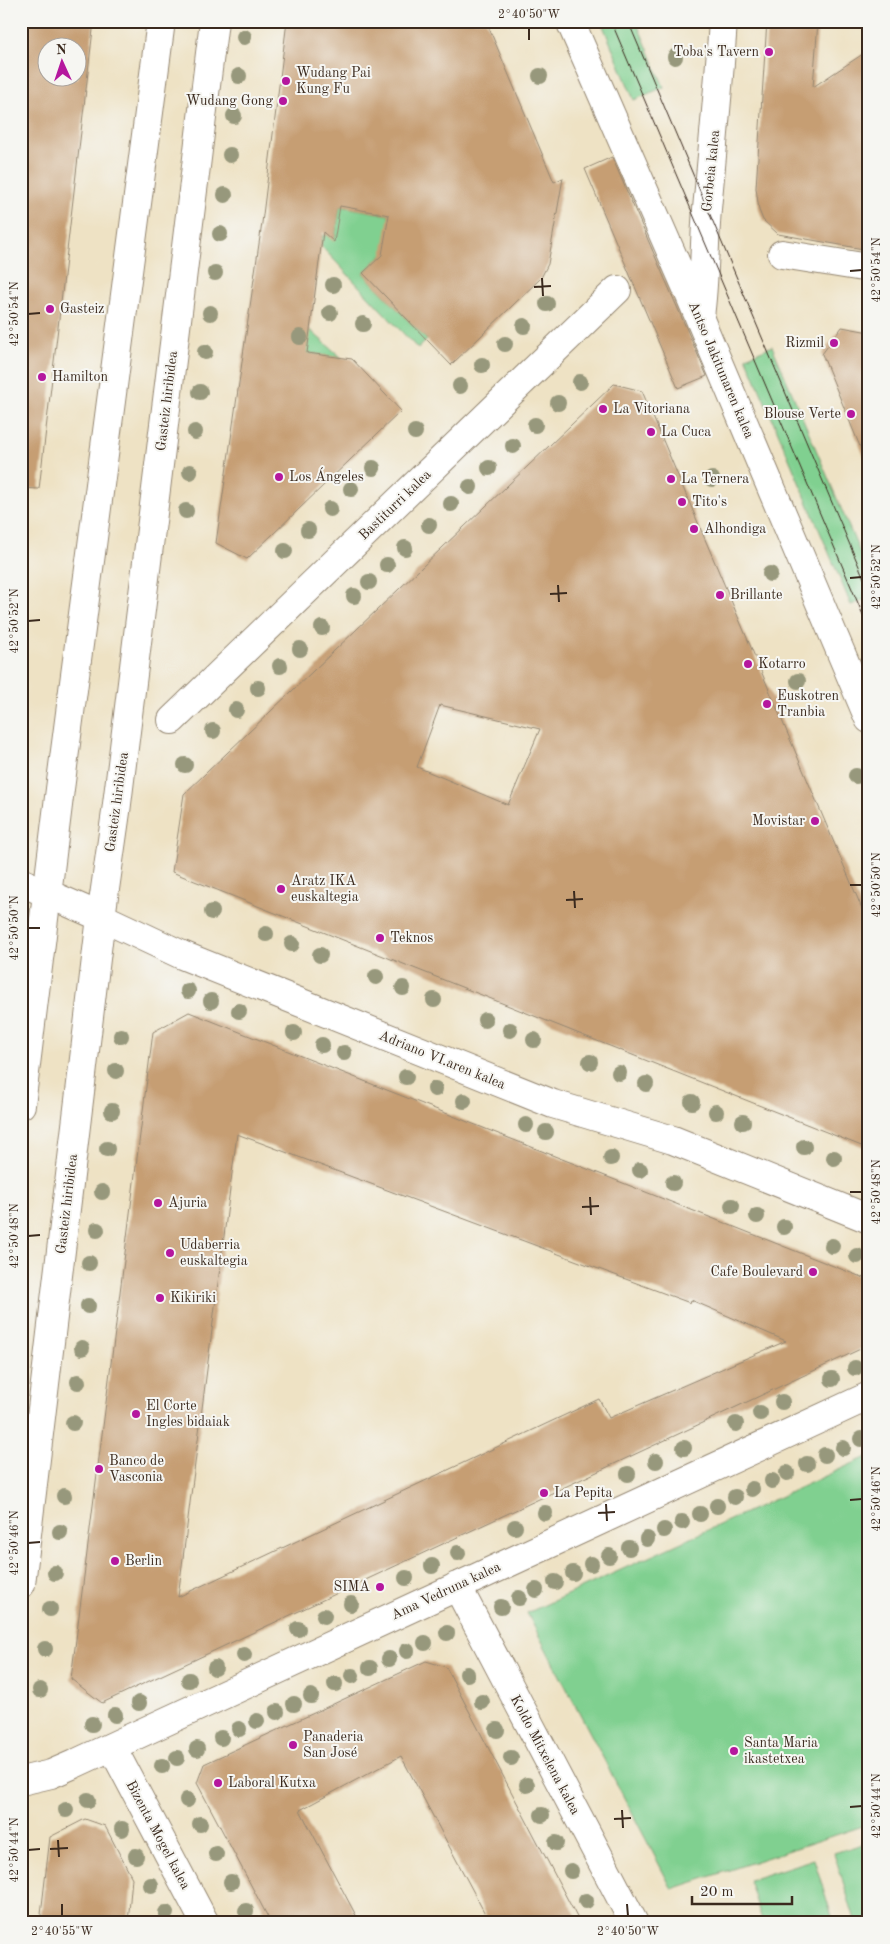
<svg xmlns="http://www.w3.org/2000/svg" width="890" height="1944" font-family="'Old Standard TT',serif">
	<rect width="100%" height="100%" fill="#f6f6f2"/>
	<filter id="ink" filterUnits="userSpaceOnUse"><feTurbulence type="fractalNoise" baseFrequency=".02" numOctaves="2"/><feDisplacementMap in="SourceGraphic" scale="10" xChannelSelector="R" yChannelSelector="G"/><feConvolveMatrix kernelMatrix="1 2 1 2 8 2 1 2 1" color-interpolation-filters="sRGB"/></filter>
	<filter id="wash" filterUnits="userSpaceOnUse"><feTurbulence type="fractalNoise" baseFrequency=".0096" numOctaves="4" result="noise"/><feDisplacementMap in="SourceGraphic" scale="20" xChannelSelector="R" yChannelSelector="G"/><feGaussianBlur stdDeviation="1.12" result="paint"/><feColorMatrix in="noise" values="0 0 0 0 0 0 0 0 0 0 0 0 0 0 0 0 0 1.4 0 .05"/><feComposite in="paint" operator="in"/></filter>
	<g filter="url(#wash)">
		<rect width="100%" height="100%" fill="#eee2c4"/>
		<g fill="#80d090" stroke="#5e7d57">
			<polygon points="601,21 636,21 664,87 634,100"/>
			<polygon points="340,206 389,215 391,246 363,273 427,340 418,349 321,246 323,235 335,237"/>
			<polygon points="287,310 342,358 282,349"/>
			<polygon points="772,346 869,574 869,598 851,605 746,357"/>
			<polygon points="869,1456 869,1824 672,1889 527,1613"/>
			<polygon points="869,1842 869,1923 856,1923 834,1853"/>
			<polygon points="814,1859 834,1923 763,1923 749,1880"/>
		</g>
		<g id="blocks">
			<g fill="#c69e73" fill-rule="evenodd">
				<path d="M21,21H94L39,489L21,488ZM48,48H78V78H48Z"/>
				<polygon points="287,21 486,21 554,182 563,178 548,264 541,278 451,365 363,273 382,255 389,215 340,206 334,242 323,232 307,353 352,359 401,411 247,559 216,543 262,223"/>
				<polygon points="767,21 818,21 813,87 869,50 869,250 778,234 763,220 759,210 756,188"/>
				<polygon points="612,157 707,376 678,388 585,169"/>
				<polygon points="842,327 869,332 868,466 822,354"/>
				<path d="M614,384L642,391L869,925V1149L172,872L184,794ZM440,705L540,729L508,805L417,767Z"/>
				<path d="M189,1012L869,1280V1345L102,1703L71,1679L153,1032ZM237,1134L690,1303L691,1300L786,1341L609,1418L599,1399L178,1597Z"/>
				<polygon points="426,1661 446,1667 580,1923 490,1923 401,1756 300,1810 360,1923 271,1923 197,1783 204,1764"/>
				<polygon points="85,1819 105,1826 132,1878 128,1923 40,1923 50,1837"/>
			</g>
		</g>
	</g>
	<g filter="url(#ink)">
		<use href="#blocks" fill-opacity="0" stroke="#948671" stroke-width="1"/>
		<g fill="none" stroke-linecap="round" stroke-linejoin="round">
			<g stroke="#948671" stroke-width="30">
				<polyline id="pedestrian" points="172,720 617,290"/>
			</g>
			<g stroke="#948671" stroke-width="30">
				<g id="minor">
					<polyline points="570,21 685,284 869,719"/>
					<polyline points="782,254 869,268"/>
					<path d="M700,316C705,281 704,245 707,209C713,146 719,84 723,21"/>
					<polyline points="457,1586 634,1923"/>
					<polyline points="112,1747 205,1923"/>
					<polyline points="21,1781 51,1774 74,1764 869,1396"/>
				</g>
			</g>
			<g stroke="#948671" stroke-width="30">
				<polyline id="secondary" points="101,917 182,955 553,1104 673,1140 869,1219"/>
			</g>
			<g stroke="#948671" stroke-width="30">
				<g id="primary">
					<polyline points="21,882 101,917"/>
					<polyline points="21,1105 60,789 161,21"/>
					<polyline points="21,1584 101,917 116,812 214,21"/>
				</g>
			</g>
			<use href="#pedestrian" stroke="#fff" stroke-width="28"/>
			<use href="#minor" stroke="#fff" stroke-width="28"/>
			<use href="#secondary" stroke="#fff" stroke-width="28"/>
			<use href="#primary" stroke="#fff" stroke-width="28"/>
			<g stroke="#3b2a1e" stroke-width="1">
				<polyline points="611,21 869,629"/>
				<polyline points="628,21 869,590"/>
			</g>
		</g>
		<g fill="#97987b">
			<circle cx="244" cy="37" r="8"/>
			<circle cx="675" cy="57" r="8"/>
			<circle cx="239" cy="76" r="8"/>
			<circle cx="540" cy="76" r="8"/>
			<circle cx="234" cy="116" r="8"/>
			<circle cx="230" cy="155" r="8"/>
			<circle cx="225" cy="195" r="8"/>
			<circle cx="220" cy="234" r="8"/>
			<circle cx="215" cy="273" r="8"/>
			<circle cx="333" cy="285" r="8"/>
			<circle cx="547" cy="304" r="8"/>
			<circle cx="210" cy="313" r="8"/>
			<circle cx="330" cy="313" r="8"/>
			<circle cx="363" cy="324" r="8"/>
			<circle cx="524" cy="326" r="8"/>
			<circle cx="300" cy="337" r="8"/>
			<circle cx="505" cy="344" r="8"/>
			<circle cx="205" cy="352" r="8"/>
			<circle cx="482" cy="365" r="8"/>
			<circle cx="580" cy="382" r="8"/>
			<circle cx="460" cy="386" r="8"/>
			<circle cx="200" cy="392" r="8"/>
			<circle cx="558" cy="403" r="8"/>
			<circle cx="535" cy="425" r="8"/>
			<circle cx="195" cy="432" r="8"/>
			<circle cx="415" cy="432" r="8"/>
			<circle cx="513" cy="446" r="8"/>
			<circle cx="373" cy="468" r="8"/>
			<circle cx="489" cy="468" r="8"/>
			<circle cx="190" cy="472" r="8"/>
			<circle cx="712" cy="479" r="8"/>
			<circle cx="470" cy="487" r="8"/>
			<circle cx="351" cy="489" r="8"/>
			<circle cx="451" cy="504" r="8"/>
			<circle cx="330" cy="509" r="8"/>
			<circle cx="186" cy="511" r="8"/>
			<circle cx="429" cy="525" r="8"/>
			<circle cx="308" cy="530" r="8"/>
			<circle cx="405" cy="548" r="8"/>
			<circle cx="285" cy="551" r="8"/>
			<circle cx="387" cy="565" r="8"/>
			<circle cx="770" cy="574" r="8"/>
			<circle cx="369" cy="582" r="8"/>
			<circle cx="354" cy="596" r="8"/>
			<circle cx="322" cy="628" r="8"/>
			<circle cx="300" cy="649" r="8"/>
			<circle cx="280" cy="666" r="8"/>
			<circle cx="798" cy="681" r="8"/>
			<circle cx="258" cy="688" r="8"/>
			<circle cx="236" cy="710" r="8"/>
			<circle cx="213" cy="731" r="8"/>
			<circle cx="185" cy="765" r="8"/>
			<circle cx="856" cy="776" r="8"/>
			<circle cx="212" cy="912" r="8"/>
			<circle cx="266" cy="934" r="8"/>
			<circle cx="292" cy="944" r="8"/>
			<circle cx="320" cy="955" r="8"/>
			<circle cx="376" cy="977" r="8"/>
			<circle cx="403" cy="988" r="8"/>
			<circle cx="188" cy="991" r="8"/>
			<circle cx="434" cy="1000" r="8"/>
			<circle cx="211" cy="1001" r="8"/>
			<circle cx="239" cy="1011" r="8"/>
			<circle cx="485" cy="1020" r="8"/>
			<circle cx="510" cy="1030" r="8"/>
			<circle cx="294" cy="1033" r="8"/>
			<circle cx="121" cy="1036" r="8"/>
			<circle cx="534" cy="1040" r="8"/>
			<circle cx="322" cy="1045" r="8"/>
			<circle cx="344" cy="1053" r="8"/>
			<circle cx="590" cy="1062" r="8"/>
			<circle cx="116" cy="1071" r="8"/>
			<circle cx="619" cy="1073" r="8"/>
			<circle cx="406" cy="1077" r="8"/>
			<circle cx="646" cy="1084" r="8"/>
			<circle cx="435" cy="1089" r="8"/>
			<circle cx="464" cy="1101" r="8"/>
			<circle cx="692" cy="1102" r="8"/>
			<circle cx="112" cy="1111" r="8"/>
			<circle cx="716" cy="1112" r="8"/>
			<circle cx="743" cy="1122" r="8"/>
			<circle cx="526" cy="1125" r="8"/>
			<circle cx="546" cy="1132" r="8"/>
			<circle cx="804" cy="1147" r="8"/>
			<circle cx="107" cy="1149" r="8"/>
			<circle cx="611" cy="1158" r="8"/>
			<circle cx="834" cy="1158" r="8"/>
			<circle cx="640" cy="1170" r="8"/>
			<circle cx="673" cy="1183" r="8"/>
			<circle cx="102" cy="1192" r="8"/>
			<circle cx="732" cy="1206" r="8"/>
			<circle cx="757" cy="1216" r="8"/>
			<circle cx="784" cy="1227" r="8"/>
			<circle cx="97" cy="1230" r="8"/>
			<circle cx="832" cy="1246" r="8"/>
			<circle cx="857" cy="1256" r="8"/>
			<circle cx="89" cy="1263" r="8"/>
			<circle cx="88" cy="1306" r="8"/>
			<circle cx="82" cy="1348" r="8"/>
			<circle cx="855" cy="1368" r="8"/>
			<circle cx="832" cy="1379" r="8"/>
			<circle cx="78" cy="1382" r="8"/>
			<circle cx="782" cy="1402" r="8"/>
			<circle cx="760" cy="1413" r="8"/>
			<circle cx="73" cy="1423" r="8"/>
			<circle cx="736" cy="1424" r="8"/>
			<circle cx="861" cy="1439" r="8"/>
			<circle cx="684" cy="1448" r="8"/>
			<circle cx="843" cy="1448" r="8"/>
			<circle cx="825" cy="1455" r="8"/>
			<circle cx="656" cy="1461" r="8"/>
			<circle cx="807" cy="1464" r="8"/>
			<circle cx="787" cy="1473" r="8"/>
			<circle cx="628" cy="1474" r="8"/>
			<circle cx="772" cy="1481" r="8"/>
			<circle cx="752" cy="1489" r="8"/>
			<circle cx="64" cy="1496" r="8"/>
			<circle cx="735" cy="1497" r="8"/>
			<circle cx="717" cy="1506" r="8"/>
			<circle cx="545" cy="1513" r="8"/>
			<circle cx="700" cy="1514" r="8"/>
			<circle cx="682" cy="1522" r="8"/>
			<circle cx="515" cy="1527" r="8"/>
			<circle cx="664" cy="1530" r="8"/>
			<circle cx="60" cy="1532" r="8"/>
			<circle cx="647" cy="1539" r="8"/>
			<circle cx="629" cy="1548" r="8"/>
			<circle cx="458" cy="1553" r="8"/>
			<circle cx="609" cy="1556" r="8"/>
			<circle cx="591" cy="1564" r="8"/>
			<circle cx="432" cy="1566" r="8"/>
			<circle cx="55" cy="1573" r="8"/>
			<circle cx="573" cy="1573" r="8"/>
			<circle cx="406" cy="1578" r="8"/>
			<circle cx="555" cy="1582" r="8"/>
			<circle cx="536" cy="1590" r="8"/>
			<circle cx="519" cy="1598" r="8"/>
			<circle cx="351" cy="1604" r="8"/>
			<circle cx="501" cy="1607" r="8"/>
			<circle cx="50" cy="1609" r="8"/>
			<circle cx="324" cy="1616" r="8"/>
			<circle cx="298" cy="1629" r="8"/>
			<circle cx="447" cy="1633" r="8"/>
			<circle cx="425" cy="1643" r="8"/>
			<circle cx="45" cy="1649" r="8"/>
			<circle cx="407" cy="1651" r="8"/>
			<circle cx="244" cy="1655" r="8"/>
			<circle cx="389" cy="1659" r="8"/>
			<circle cx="215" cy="1668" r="8"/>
			<circle cx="370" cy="1668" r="8"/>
			<circle cx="467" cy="1674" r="8"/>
			<circle cx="352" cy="1676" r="8"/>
			<circle cx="189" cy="1680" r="8"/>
			<circle cx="335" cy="1684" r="8"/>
			<circle cx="40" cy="1690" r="8"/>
			<circle cx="311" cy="1696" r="8"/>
			<circle cx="482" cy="1702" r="8"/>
			<circle cx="139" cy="1703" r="8"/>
			<circle cx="294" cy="1704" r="8"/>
			<circle cx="277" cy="1712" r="8"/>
			<circle cx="115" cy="1715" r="8"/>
			<circle cx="257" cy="1721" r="8"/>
			<circle cx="92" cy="1724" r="8"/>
			<circle cx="239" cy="1729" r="8"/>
			<circle cx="497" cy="1730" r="8"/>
			<circle cx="221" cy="1738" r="8"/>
			<circle cx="197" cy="1749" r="8"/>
			<circle cx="177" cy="1758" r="8"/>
			<circle cx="511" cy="1758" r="8"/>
			<circle cx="162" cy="1766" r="8"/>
			<circle cx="527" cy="1785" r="8"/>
			<circle cx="88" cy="1800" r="8"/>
			<circle cx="187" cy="1800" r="8"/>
			<circle cx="66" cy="1810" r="8"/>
			<circle cx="542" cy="1815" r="8"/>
			<circle cx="200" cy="1824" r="8"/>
			<circle cx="122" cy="1829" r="8"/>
			<circle cx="556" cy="1843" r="8"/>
			<circle cx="216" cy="1854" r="8"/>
			<circle cx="136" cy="1856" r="8"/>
			<circle cx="571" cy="1871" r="8"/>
			<circle cx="231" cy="1882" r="8"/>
			<circle cx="151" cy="1885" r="8"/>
			<circle cx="586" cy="1901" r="8"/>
			<circle cx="246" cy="1911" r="8"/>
			<circle cx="166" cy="1913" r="8"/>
		</g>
	</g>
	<path fill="none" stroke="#3b2a1e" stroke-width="2" d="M529,28V40M850,271L862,270M542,278L543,296M534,287L551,286M28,314L40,313M850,578L862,577M558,585L559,602M550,594L567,593M28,621L40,620M850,885H862M574,891L575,908M566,900L583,899M28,928H40M850,1192H862M590,1197L591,1215M582,1207L599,1206M28,1236L40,1235M850,1500L862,1499M606,1504L607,1521M598,1513L615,1512M28,1543L40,1542M850,1807L862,1806M622,1810L623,1828M614,1819L631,1818M58,1840L59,1857M50,1849L68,1848M28,1850L40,1849M62,1904V1916M627,1904L628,1916"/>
	<g fill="#b5179e" stroke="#f6f6f2" stroke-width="2">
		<circle cx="769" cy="52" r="5"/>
		<circle cx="286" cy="81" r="5"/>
		<circle cx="283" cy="101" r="5"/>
		<circle cx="50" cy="309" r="5"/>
		<circle cx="834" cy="343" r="5"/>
		<circle cx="42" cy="377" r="5"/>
		<circle cx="603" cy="409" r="5"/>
		<circle cx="851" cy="414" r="5"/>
		<circle cx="651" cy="432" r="5"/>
		<circle cx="279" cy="477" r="5"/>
		<circle cx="671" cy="479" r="5"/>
		<circle cx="682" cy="502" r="5"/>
		<circle cx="694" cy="529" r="5"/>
		<circle cx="720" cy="595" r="5"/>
		<circle cx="748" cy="664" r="5"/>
		<circle cx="767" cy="704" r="5"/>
		<circle cx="815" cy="821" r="5"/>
		<circle cx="281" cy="889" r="5"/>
		<circle cx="380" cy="938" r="5"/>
		<circle cx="158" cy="1203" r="5"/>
		<circle cx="170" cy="1253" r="5"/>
		<circle cx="813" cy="1272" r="5"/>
		<circle cx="160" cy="1298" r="5"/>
		<circle cx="136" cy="1414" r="5"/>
		<circle cx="99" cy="1469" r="5"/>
		<circle cx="544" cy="1493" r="5"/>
		<circle cx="115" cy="1561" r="5"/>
		<circle cx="380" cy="1587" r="5"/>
		<circle cx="293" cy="1745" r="5"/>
		<circle cx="734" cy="1751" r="5"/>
		<circle cx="218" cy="1783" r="5"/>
	</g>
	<g text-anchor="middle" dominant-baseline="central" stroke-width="4" stroke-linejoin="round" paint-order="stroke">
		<g font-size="14" fill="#3b2a1e" stroke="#f6f6f2" text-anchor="start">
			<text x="759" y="52" text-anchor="end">Toba's Tavern</text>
			<text x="296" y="73">Wudang Pai<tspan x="296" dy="16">Kung Fu</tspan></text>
			<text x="273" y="101" text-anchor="end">Wudang Gong</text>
			<text x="60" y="309">Gasteiz</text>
			<text x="824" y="343" text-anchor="end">Rizmil</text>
			<text x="52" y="377">Hamilton</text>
			<text x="613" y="409">La Vitoriana</text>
			<text x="841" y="414" text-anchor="end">Blouse Verte</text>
			<text x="661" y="432">La Cuca</text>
			<text x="289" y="477">Los Ángeles</text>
			<text x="681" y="479">La Ternera</text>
			<text x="692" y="502">Tito's</text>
			<text x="704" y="529">Alhondiga</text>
			<text x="730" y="595">Brillante</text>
			<text x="758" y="664">Kotarro</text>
			<text x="777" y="696">Euskotren<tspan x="777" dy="16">Tranbia</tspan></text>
			<text x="805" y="821" text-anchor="end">Movistar</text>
			<text x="291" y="881">Aratz IKA<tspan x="291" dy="16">euskaltegia</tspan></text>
			<text x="390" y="938">Teknos</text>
			<text x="168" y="1203">Ajuria</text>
			<text x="180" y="1245">Udaberria<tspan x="180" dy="16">euskaltegia</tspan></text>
			<text x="803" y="1272" text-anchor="end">Cafe Boulevard</text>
			<text x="170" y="1298">Kikiriki</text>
			<text x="146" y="1406">El Corte<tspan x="146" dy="16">Ingles bidaiak</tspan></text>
			<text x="109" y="1461">Banco de<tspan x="109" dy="16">Vasconia</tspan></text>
			<text x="554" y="1493">La Pepita</text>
			<text x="125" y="1561">Berlin</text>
			<text x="370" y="1587" text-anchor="end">SIMA</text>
			<text x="303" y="1737">Panaderia<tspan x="303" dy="16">San José</tspan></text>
			<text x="744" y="1743">Santa Maria<tspan x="744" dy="16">ikastetxea</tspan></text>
			<text x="228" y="1783">Laboral Kutxa</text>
		</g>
		<g font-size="14" fill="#3b2a1e" stroke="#f6f6f2">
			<text transform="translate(711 171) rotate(-84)">Gorbeia kalea</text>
			<text transform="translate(721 370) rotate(67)">Antso Jakitunaren kalea</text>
			<text transform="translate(167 401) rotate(-83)">Gasteiz hiribidea</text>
			<text transform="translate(395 505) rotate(-44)">Bastiturri kalea</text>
			<text transform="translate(117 802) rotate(-82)">Gasteiz hiribidea</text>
			<text transform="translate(442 1060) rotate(22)">Adriano VI.aren kalea</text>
			<text transform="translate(67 1204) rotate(-83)">Gasteiz hiribidea</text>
			<text transform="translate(446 1591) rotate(-25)">Ama Vedruna kalea</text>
			<text transform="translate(545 1755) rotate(62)">Koldo Mitxelena kalea</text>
			<text transform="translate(158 1835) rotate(62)">Bizenta Mogel kalea</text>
		</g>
	</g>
	<rect width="890" height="1944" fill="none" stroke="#f6f6f2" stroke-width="55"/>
	<g transform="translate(62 62) rotate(357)"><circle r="24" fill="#f6f6f2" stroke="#aba49d"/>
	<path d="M0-4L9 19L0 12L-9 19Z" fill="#b5179e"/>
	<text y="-8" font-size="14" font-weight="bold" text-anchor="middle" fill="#3b2a1e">N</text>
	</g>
	<path d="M692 1896v8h100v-8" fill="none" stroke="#3b2a1e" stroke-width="2.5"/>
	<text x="700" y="1896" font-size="15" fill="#3b2a1e" stroke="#f6f6f2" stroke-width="4" paint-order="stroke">20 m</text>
	<rect x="28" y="28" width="834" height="1888" fill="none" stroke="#3b2a1e" stroke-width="2"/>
	<g font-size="12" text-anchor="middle" fill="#3b2a1e">
		<text x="529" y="18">2°40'50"W</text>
		<text transform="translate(876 270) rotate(-90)" y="4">42°50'54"N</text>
		<text transform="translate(14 314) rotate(-90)" y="4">42°50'54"N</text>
		<text transform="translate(876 577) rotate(-90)" y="4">42°50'52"N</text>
		<text transform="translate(14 621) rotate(-90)" y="4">42°50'52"N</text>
		<text transform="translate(876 885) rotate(-90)" y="4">42°50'50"N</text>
		<text transform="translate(14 928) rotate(-90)" y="4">42°50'50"N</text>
		<text transform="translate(876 1192) rotate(-90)" y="4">42°50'48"N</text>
		<text transform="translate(14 1236) rotate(-90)" y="4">42°50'48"N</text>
		<text transform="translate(876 1499) rotate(-90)" y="4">42°50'46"N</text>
		<text transform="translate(14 1543) rotate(-90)" y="4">42°50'46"N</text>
		<text transform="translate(876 1806) rotate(-90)" y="4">42°50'44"N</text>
		<text transform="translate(14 1850) rotate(-90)" y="4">42°50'44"N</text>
		<text x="62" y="1935">2°40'55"W</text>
		<text x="628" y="1935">2°40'50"W</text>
	</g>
</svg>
